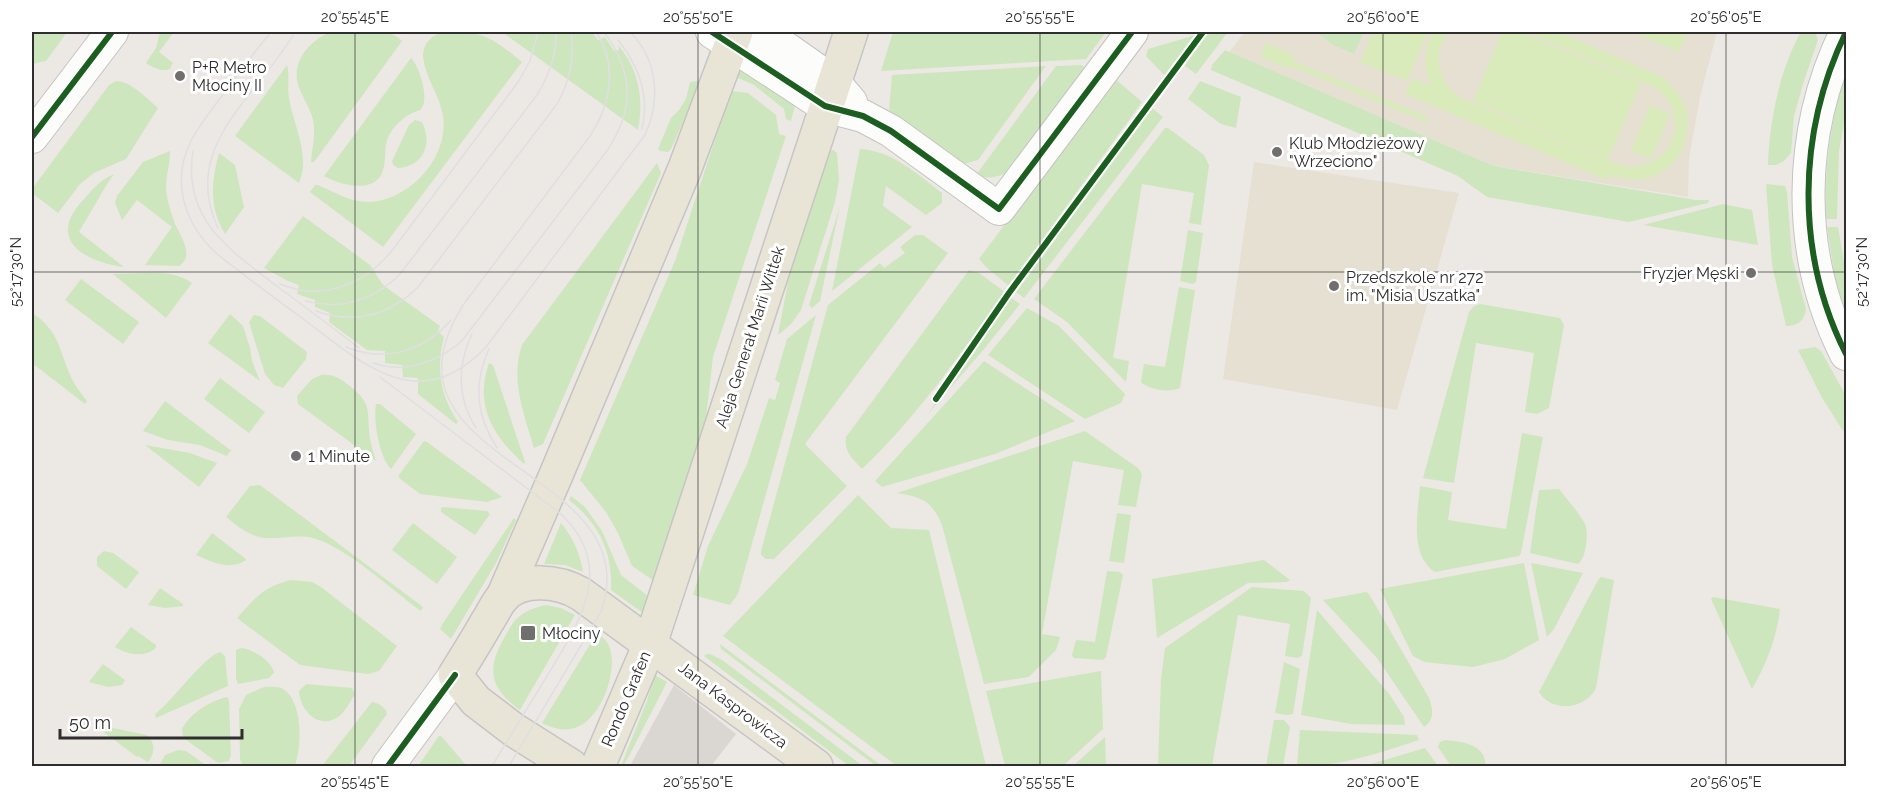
<svg xmlns="http://www.w3.org/2000/svg" width="1878" height="798" font-family="Raleway,sans-serif">
	<rect width="100%" height="100%" fill="#ece8e4"/>
	<g fill="#e6e0d3">
		<polygon points="1245,32 1717,32 1700,97 1689,159 1688,197 1494,166 1229,52"/>
		<polygon points="1254,162 1459,193 1397,410 1223,379"/>
	</g>
	<g fill="#cee6be">
		<polygon points="32,32 67,32 46,61 32,64"/>
		<path d="M160,32H174L159,52L173,63L170,69C161,72 154,68 146,63L156,48Z"/>
		<path d="M330,32C351,31 387,25 402,41L314,162H311C312,149 316,133 313,120C311,110 304,100 300,90C289,63 308,42 330,32Z"/>
		<path d="M442,32C484,31 490,36 522,62L383,247L310,192L315,185H318C334,192 352,203 370,202C411,199 449,157 443,116C440,95 424,76 423,55C423,43 432,36 442,32Z"/>
		<path d="M502,32H592L598,40L605,37L614,51L619,50L618,45C639,70 644,98 638,130Z"/>
		<polygon points="893,32 1106,32 1086,59 881,71"/>
		<polygon points="1208,32 1228,32 1196,74 1184,65"/>
		<polygon points="1316,32 1364,32 1354,54 1333,45"/>
		<path d="M1801,32H1815L1818,40L1804,81L1794,116L1791,153L1784,161L1776,165H1768C1769,123 1780,68 1801,32Z"/>
		<polygon points="1196,35 1166,77 1146,56 1148,49"/>
		<polygon points="1225,50 1494,166 1696,200 1709,200 1708,203 1629,222 1487,197 1458,176 1211,70 1212,65"/>
		<path d="M411,58C419,65 431,102 420,110C418,111 414,112 412,113C404,117 395,125 391,132C382,145 388,159 382,173C373,194 339,185 324,176Z"/>
		<path d="M287,65C290,74 287,87 289,98C293,124 311,156 299,183L235,136Z"/>
		<path d="M1081,65L1088,69L1006,173C995,178 988,179 976,175L1056,66Z"/>
		<polygon points="1046,66 978,160 960,165 889,110 892,75"/>
		<polygon points="740,68 795,105 791,121 786,119 784,109 754,85 736,77"/>
		<path d="M1846,73V113L1839,151L1837,217V219H1826C1824,168 1830,121 1846,73Z"/>
		<polygon points="1114,78 1142,102 1009,286 987,268 979,259"/>
		<path d="M116,81C131,81 146,98 158,108L126,159L94,173L80,184L58,213L32,193V189L109,85Z"/>
		<polygon points="698,81 694,97 671,149 668,152 660,151 658,149 671,118 679,110 686,99 690,82"/>
		<polygon points="1200,81 1241,97 1236,128 1221,124 1188,99"/>
		<polygon points="731,91 748,93 776,115 779,134 786,136 713,357 705,427 654,581 632,566 618,533 606,512 580,480 675,261"/>
		<polygon points="1152,108 1163,117 1024,298 1015,291"/>
		<path d="M415,120L422,122C433,145 423,166 398,168L393,165L392,161L409,125Z"/>
		<polygon points="1165,128 1168,128 1204,155 1209,165 1201,225 1189,223 1194,193 1142,184 1113,358 1129,361 1126,382 1067,322 1034,299"/>
		<path d="M860,149C893,151 917,174 942,193V203L926,215L886,186L883,206L912,227L832,291Z"/>
		<polygon points="833,150 837,153 839,180 835,202 801,310 791,324 778,335 792,261 828,151"/>
		<path d="M170,151C170,167 164,181 167,197C169,206 172,216 175,224C181,237 195,256 179,266L145,265L172,227L137,200L122,220L115,203L117,196L143,162Z"/>
		<path d="M219,153L235,165L244,207L225,234C209,208 211,182 219,153Z"/>
		<path d="M657,163L661,173L543,444L534,448C524,414 510,380 522,345Z"/>
		<path d="M114,174L107,184L79,232L124,267C106,265 69,255 68,231C67,219 77,206 85,198C94,187 101,180 114,174Z"/>
		<path d="M1766,184L1785,186L1787,192L1792,257L1806,309C1805,320 1798,326 1786,326L1772,265Z"/>
		<polygon points="1723,204 1752,210 1758,245 1643,225"/>
		<polygon points="840,206 820,301 812,308 809,305"/>
		<path d="M303,216L370,265L383,285L440,326L438,331L444,337C436,367 440,396 458,422L456,424L418,394V378L403,377L402,365L385,363V351L367,350L329,322L330,313L315,307V300L297,294L299,285L288,281L264,268Z"/>
		<polygon points="1827,227 1838,227 1846,273 1846,313 1835,278"/>
		<polygon points="1188,230 1203,233 1196,282 1193,284 1180,281"/>
		<polygon points="915,235 923,235 948,253 805,444 847,486 774,559 766,559 761,555 761,551 828,305 880,263 884,268 905,253 900,247"/>
		<path d="M969,270L979,273L1005,292C960,354 918,416 862,469C852,458 844,452 846,437Z"/>
		<path d="M147,273C164,273 178,273 192,283L166,318L113,274Z"/>
		<polygon points="81,279 139,322 123,344 65,300"/>
		<path d="M1179,287L1195,290L1180,388C1170,393 1149,390 1141,382L1144,364L1165,367Z"/>
		<polygon points="1010,297 1020,304 985,348 927,415"/>
		<polygon points="1480,304 1560,318 1564,325 1549,408 1537,414 1525,412 1534,353 1476,343 1454,483 1423,478 1469,312 1474,306"/>
		<polygon points="1027,308 1059,326 1125,394 1121,403 1085,419 988,355"/>
		<path d="M32,313C59,330 59,350 71,377C75,386 81,393 87,401L85,404L32,363Z"/>
		<polygon points="230,314 243,326 250,348 252,361 260,381 208,343"/>
		<polygon points="254,315 260,316 307,352 306,359 283,388 274,385 265,374 249,322"/>
		<polygon points="816,315 738,594 730,605 693,595 708,546 747,464 769,398 775,400 780,383 775,380 787,339"/>
		<polygon points="1815,347 1821,351 1846,396 1846,429 1843,431 1821,396 1798,350"/>
		<polygon points="984,361 1075,421 995,454 882,487 875,481"/>
		<path d="M489,363L493,365L525,462L524,464C493,436 474,406 489,363Z"/>
		<path d="M321,375C332,374 338,377 347,384C374,404 366,410 370,438C371,446 374,454 376,461L298,404L297,396L312,379Z"/>
		<polygon points="220,378 265,412 249,433 204,399"/>
		<polygon points="165,401 233,452 230,451 227,456 200,445 168,440 143,431"/>
		<path d="M376,404H380L416,434L391,469C379,457 373,420 376,404Z"/>
		<path d="M1085,431L1138,468L1142,474L1136,507L1118,505L1124,470L1073,461L1042,634L1060,637L1056,650L1029,677L984,684L942,525C932,501 922,497 897,493Z"/>
		<path d="M1522,433L1543,437L1521,553L1519,556L1435,572C1409,555 1418,512 1420,486L1452,492L1448,520L1506,529Z"/>
		<polygon points="424,441 427,442 502,497 487,502 420,494 399,478 399,475"/>
		<polygon points="145,445 190,453 217,463 199,487"/>
		<path d="M260,485L423,607L421,611C393,591 345,546 313,538C293,533 272,543 253,535C243,531 235,524 226,517L250,486Z"/>
		<path d="M1559,489C1567,500 1579,512 1585,524C1589,533 1586,559 1578,564L1530,553L1539,490Z"/>
		<polygon points="858,495 891,528 929,530 986,766 897,766 723,636"/>
		<path d="M571,496L585,507L602,531L621,575L649,597L643,613L611,590C613,553 599,523 569,500Z"/>
		<polygon points="443,507 487,511 490,514 475,535 441,512 441,508"/>
		<polygon points="1117,513 1131,515 1124,563 1109,561"/>
		<polygon points="514,518 516,520 496,563 451,639 440,629 443,623"/>
		<polygon points="413,523 457,557 437,584 392,550"/>
		<path d="M561,523C573,538 580,553 583,572L565,565L544,564Z"/>
		<path d="M212,533L246,559V560C230,571 212,562 196,555Z"/>
		<polygon points="104,551 113,553 139,572 126,589 97,566 97,557"/>
		<polygon points="1264,560 1290,580 1287,582 1248,583 1157,638 1152,579"/>
		<polygon points="1524,563 1539,640 1505,659 1473,667 1424,662 1413,656 1380,589"/>
		<polygon points="1531,563 1583,573 1554,629 1547,637"/>
		<polygon points="1107,571 1120,572 1123,575 1106,657 1103,660 1074,658 1072,655 1076,640 1095,642"/>
		<path d="M1601,577L1614,580L1596,688C1585,710 1552,713 1539,692L1598,580Z"/>
		<path d="M290,580L312,582L321,587L397,646L379,671L368,674L300,665L237,618C256,597 262,588 290,580Z"/>
		<polygon points="1252,587 1304,591 1311,598 1302,656 1297,658 1285,656 1290,624 1238,615 1212,766 1158,766 1161,679 1165,648"/>
		<polygon points="160,588 183,604 183,606 165,608 148,605"/>
		<path d="M1366,592L1369,594L1429,698C1433,710 1435,719 1424,727L1377,658L1323,600Z"/>
		<path d="M1713,597L1780,609C1777,637 1766,665 1752,689L1711,599Z"/>
		<path d="M546,605L561,608L575,615L520,710C490,688 486,670 504,638C515,617 523,610 546,605Z"/>
		<polygon points="1317,610 1390,695 1404,717 1405,725 1351,724 1301,715"/>
		<path d="M131,627L156,645V648C144,658 128,655 115,647Z"/>
		<path d="M597,633C602,637 607,640 609,646C615,660 611,678 606,692C594,721 575,740 542,723Z"/>
		<polygon points="720,644 882,766 876,766 721,649"/>
		<path d="M241,648C253,649 272,661 274,673L269,678L238,684L236,679V650Z"/>
		<path d="M220,652L225,656L228,686L156,718L155,714C173,701 203,657 220,652Z"/>
		<polygon points="707,654 710,654 722,660 863,766 849,766 704,656"/>
		<polygon points="1284,662 1300,669 1293,714 1286,715 1275,713"/>
		<polygon points="103,664 125,680 122,685 108,687 89,682"/>
		<polygon points="1101,671 1103,729 1063,766 1005,766 986,691"/>
		<polygon points="655,675 667,682 629,756 623,766 621,766 647,701"/>
		<path d="M306,684L352,688L355,694C350,702 345,712 338,717C318,730 300,710 299,691Z"/>
		<path d="M264,687C270,687 277,686 283,689C303,701 302,746 295,765L293,766L242,764L240,760L239,709L246,695Z"/>
		<path d="M227,697L229,700L231,755L229,761L218,763L185,739L183,737L182,729C190,713 210,701 227,697Z"/>
		<path d="M372,702C378,703 386,707 387,714L349,766H322Z"/>
		<polygon points="1274,720 1284,720 1290,727 1283,766 1266,766"/>
		<path d="M93,724L147,735C156,744 155,753 148,762L138,756L137,757Z"/>
		<path d="M1300,730L1417,735L1419,740C1379,753 1340,767 1297,766Z"/>
		<polygon points="439,736 441,736 467,766 418,766"/>
		<polygon points="1105,737 1106,766 1073,766"/>
		<path d="M1445,740C1464,742 1485,744 1486,766H1451L1438,747L1440,742Z"/>
		<polygon points="1425,748 1438,766 1364,766"/>
		<polygon points="178,750 186,751 207,766 159,766 165,755"/>
	</g>
	<g fill="#d9eabb">
		<polygon points="1373,32 1428,32 1407,81 1360,62"/>
		<path d="M1433,32H1449C1430,54 1439,82 1461,98L1626,167C1676,168 1695,110 1649,85L1526,32H1558L1663,77L1680,95L1687,112L1688,124L1683,149L1676,160L1668,168L1655,176L1639,180L1608,176L1607,180L1405,94L1412,78L1430,85C1424,66 1423,50 1433,32Z"/>
		<polygon points="1502,32 1520,32 1641,83 1608,159 1473,101"/>
		<polygon points="1631,32 1688,32 1679,52"/>
		<polygon points="1266,43 1295,56 1293,61 1428,117 1426,122 1291,66 1289,69 1261,57"/>
		<polygon points="1650,105 1670,114 1651,159 1631,151"/>
	</g>
	<polygon fill="#dad6d2" points="674,685 736,734 711,766 630,766"/>
	<g fill="none" stroke-linecap="round" stroke-linejoin="round">
		<g stroke="#c5c4c5" stroke-width="34">
			<g id="minor">
				<polyline points="712,32 825,106 863,116 891,131 999,209 1132,32"/>
				<polyline points="763,32 834,82 851,102"/>
				<path d="M1846,32C1797,133 1795,253 1846,354"/>
				<polyline points="32,137 112,32"/>
				<polyline points="388,766 455,675"/>
			</g>
		</g>
		<g stroke="#c6c5c4" stroke-width="36">
			<g id="major">
				<polyline points="503,597 556,475 685,168 736,32"/>
				<path d="M571,766L514,730L476,701L455,675C466,657 477,640 487,622C492,615 496,605 502,598C521,576 559,581 581,594L816,766"/>
				<polyline points="598,766 650,644 851,32"/>
			</g>
		</g>
		<use href="#minor" stroke="#fcfcfb" stroke-width="32"/>
		<use href="#major" stroke="#e8e4d6" stroke-width="33"/>
		<g stroke="#dfdfe1" stroke-width="1.5">
			<path d="M271,32C254,53 237,75 221,97C211,111 200,124 192,139C170,180 184,224 217,254C246,277 276,299 306,321C364,365 420,417 486,347L645,135C661,100 658,60 630,32"/>
			<path d="M618,40C639,66 650,97 642,129"/>
			<path d="M193,151C182,220 230,250 278,287C305,307 332,327 359,348"/>
			<path d="M218,228C179,145 259,96 295,32"/>
			<path d="M280,284C324,302 366,284 394,248L518,82L530,61L538,32"/>
			<path d="M470,295C350,465 653,463 601,612L509,766"/>
			<path d="M306,301C341,311 376,299 400,274L537,95C549,75 557,55 556,32"/>
			<path d="M466,301L590,136C611,105 618,64 596,32"/>
			<path d="M316,311C354,325 390,315 418,287L557,104C570,81 575,58 571,32"/>
			<path d="M472,334C457,365 457,399 476,428"/>
			<path d="M346,347C385,363 425,351 451,320"/>
			<path d="M489,349C473,383 476,416 497,448"/>
			<path d="M373,363C406,374 435,363 461,342L606,152C635,110 634,72 604,32"/>
			<path d="M380,377L561,514C618,568 578,624 547,676C529,706 510,736 492,766"/>
		</g>
		<g stroke="#fff" stroke-width="10">
			<g id="cycleway">
				<polyline points="712,32 825,106 863,116 891,131 999,209 1132,32"/>
				<path d="M1846,32C1797,133 1795,253 1846,354"/>
				<polyline points="32,137 112,32"/>
				<polyline points="936,399 1009,293 1203,32"/>
				<polyline points="388,766 455,675"/>
			</g>
		</g>
		<use href="#cycleway" stroke="#1b5e20" stroke-width="6"/>
	</g>
	<path fill="none" stroke="#2e2e2e" stroke-width="1.5" stroke-opacity="0.45" d="M355,32V766M698,32V766M1040,32V766M1383,32V766M1726,32V766M32,272H1846"/>
	<g fill="#706f6e" stroke="#fff" stroke-width="2">
		<circle cx="180" cy="76" r="6"/>
		<circle cx="1277" cy="152" r="6"/>
		<circle cx="1751" cy="273" r="6"/>
		<circle cx="1334" cy="286" r="6"/>
		<circle cx="296" cy="456" r="6"/>
		<rect x="520" y="625" width="16" height="16" rx="3"/>
	</g>
	<g text-anchor="middle" dominant-baseline="central" stroke-width="6" stroke-linejoin="round" paint-order="stroke">
		<g font-size="16" fill="#2e2e2e" stroke="#fff" text-anchor="start">
			<text x="192" y="67">P+R Metro<tspan x="192" dy="18">Młociny II</tspan></text>
			<text x="1289" y="143">Klub Młodzieżowy<tspan x="1289" dy="18">"Wrzeciono"</tspan></text>
			<text x="1739" y="273" text-anchor="end">Fryzjer Męski</text>
			<text x="1346" y="277">Przedszkole nr 272<tspan x="1346" dy="18">im. "Misia Uszatka"</tspan></text>
			<text x="308" y="456">1 Minute</text>
			<text x="542" y="633">Młociny</text>
		</g>
		<g font-size="16" fill="#2e2e2e" stroke="#fff">
			<text transform="translate(750 337) rotate(-72)">Aleja Generał Marii Wittek</text>
			<text transform="translate(626 699) rotate(-67)">Rondo Grafen</text>
			<text transform="translate(733 705) rotate(37)">Jana Kasprowicza</text>
		</g>
	</g>
	<rect width="1878" height="798" fill="none" stroke="#ffffff" stroke-width="66"/>
	<path d="M60 729v9h182v-9" fill="none" stroke="#2e2e2e" stroke-width="3"/>
	<text x="69" y="729" font-size="18" fill="#2e2e2e" stroke="#ffffff" stroke-width="4.5" paint-order="stroke">50 m</text>
	<rect x="33" y="33" width="1812" height="732" fill="none" stroke="#2e2e2e" stroke-width="2"/>
	<g font-size="15" text-anchor="middle" fill="#2e2e2e">
		<text x="355" y="22">20°55'45"E</text>
		<text x="698" y="22">20°55'50"E</text>
		<text x="1040" y="22">20°55'55"E</text>
		<text x="1383" y="22">20°56'00"E</text>
		<text x="1726" y="22">20°56'05"E</text>
		<text transform="translate(16 272) rotate(-90)" y="5">52°17'30"N</text>
		<text transform="translate(1862 272) rotate(-90)" y="5">52°17'30"N</text>
		<text x="355" y="787">20°55'45"E</text>
		<text x="698" y="787">20°55'50"E</text>
		<text x="1040" y="787">20°55'55"E</text>
		<text x="1383" y="787">20°56'00"E</text>
		<text x="1726" y="787">20°56'05"E</text>
	</g>
</svg>
